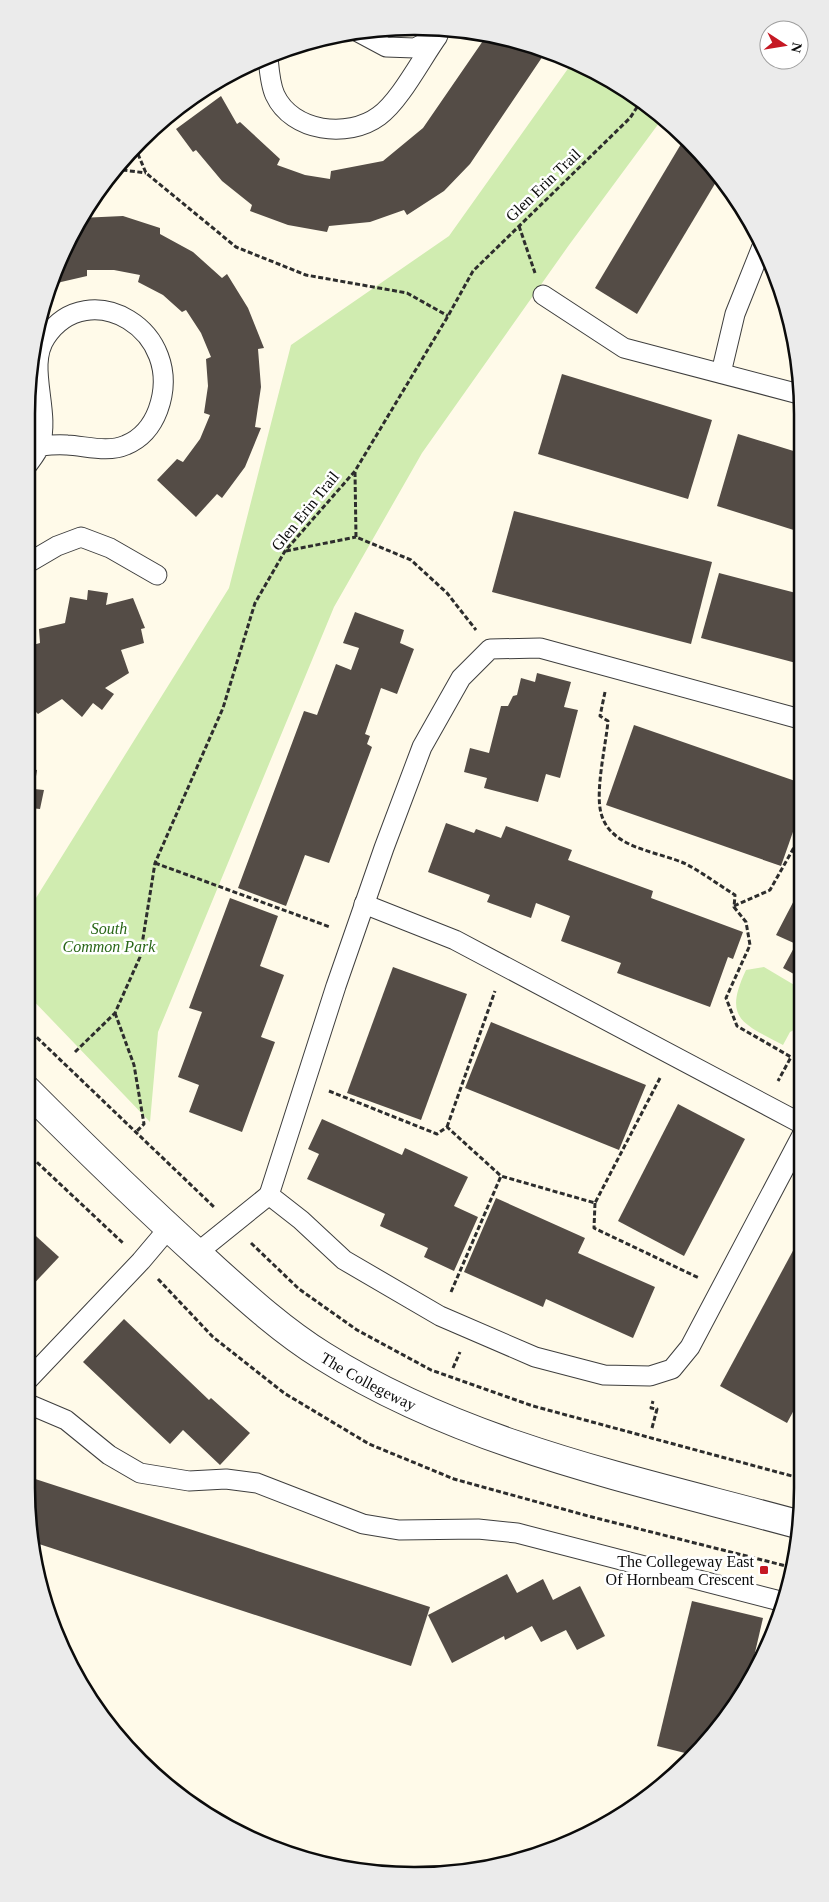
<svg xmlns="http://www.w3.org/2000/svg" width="829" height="1902" font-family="Georgia,serif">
	<rect width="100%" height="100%" fill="#fffae9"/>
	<g fill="#d0ecb0">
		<polygon points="572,63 630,92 662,119 569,245 422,453 334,607 158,1032 150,1122 26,993 26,914 229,588 291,345 449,236"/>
		<path d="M764,967L801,989V1029L798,1028L790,1032L783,1045C742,1023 723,1019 746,970Z"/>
	</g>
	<g fill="#544c46">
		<polygon points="487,35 547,50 470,164 444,191 407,215 404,210 370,222 329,226 327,232 288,225 250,211 252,205 222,181 196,150 193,152 176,129 221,96 237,124 240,122 280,159 277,165 305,175 330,179 331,171 383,161 423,128"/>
		<polygon points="684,139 707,159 719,177 637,314 595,288"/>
		<polygon points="123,216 160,228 160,234 193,252 222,278 227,274 248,308 264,348 258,349 261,387 255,427 261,428 245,467 222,498 217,494 196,517 157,480 177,459 183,462 200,439 210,415 204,413 208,386 206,359 211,357 201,333 186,310 182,312 163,295 138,282 140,275 114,270 87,270 87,276 61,282 47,290 76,225 80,225 80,218"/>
		<polygon points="562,374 712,420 688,499 538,454"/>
		<polygon points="738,434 800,453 800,532 717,506"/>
		<polygon points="514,511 712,562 691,644 492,592"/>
		<polygon points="719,573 800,594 800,664 701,638"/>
		<polygon points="88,590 108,593 106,605 133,598 145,628 141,629 144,643 121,650 129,673 105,688 114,694 102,710 93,703 82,717 62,699 38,714 34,710 26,713 26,639 29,646 40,643 39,629 65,623 70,597 87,600"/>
		<polygon points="355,612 404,630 400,643 414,649 397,694 381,688 365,734 370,736 367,744 372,747 329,863 305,855 286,906 238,888 304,711 317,715 336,664 351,670 359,648 343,643"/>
		<polygon points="537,673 571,682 564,707 578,710 560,778 546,774 538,802 484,788 487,778 464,772 470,748 489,753 501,706 508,706 513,696 517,695 521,678 535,682"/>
		<polygon points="634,725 801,783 801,809 781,866 606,805"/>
		<polygon points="26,768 37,770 34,789 44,790 40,809 30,808 36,838 26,841"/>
		<polygon points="446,823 474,833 476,829 501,838 506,826 572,850 568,860 653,891 651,898 743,932 733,959 728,957 710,1007 617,973 621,963 561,941 570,916 536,903 531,918 487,902 490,895 428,872"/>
		<polygon points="801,887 801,978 783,968 796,944 776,935"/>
		<polygon points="230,898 278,916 260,966 284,975 261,1037 275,1042 242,1132 189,1112 199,1085 178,1077 202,1012 189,1008"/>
		<polygon points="393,967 467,994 421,1120 347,1093"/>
		<polygon points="491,1022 646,1085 619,1150 465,1088"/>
		<polygon points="678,1104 745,1139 684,1256 618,1221"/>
		<polygon points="322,1119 402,1155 405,1148 468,1177 454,1206 478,1217 454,1271 424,1257 428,1248 380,1226 385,1214 307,1179 319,1154 308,1149"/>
		<polygon points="496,1198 585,1238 578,1253 655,1287 633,1338 546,1299 543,1307 464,1272"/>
		<polygon points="26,1227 59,1257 26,1292"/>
		<polygon points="802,1234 802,1395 787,1423 720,1386"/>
		<polygon points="124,1319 209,1400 211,1398 250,1433 220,1465 183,1430 170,1444 83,1362"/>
		<polygon points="26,1476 430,1607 411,1666 36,1543"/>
		<polygon points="507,1574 517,1593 543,1579 553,1600 580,1586 605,1636 577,1650 566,1630 541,1642 532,1626 505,1640 504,1636 452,1663 428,1615"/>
		<polygon points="692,1601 763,1618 747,1687 707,1743 693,1755 657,1746"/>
	</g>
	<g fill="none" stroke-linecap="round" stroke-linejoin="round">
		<g stroke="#3e3e3e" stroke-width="21">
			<g id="service">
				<polyline points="358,32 386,47 415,48 436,37"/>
				<path d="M268,57C269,68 270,84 275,95C292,132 348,139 379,116C400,101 422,58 438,36"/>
				<polyline points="543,295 624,348 799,394"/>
				<polyline points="721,373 735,314 763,244"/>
				<path d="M26,467C31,460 38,452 40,445C51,411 26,366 46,337C88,274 187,330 158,410C152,426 143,438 126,445C108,453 86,446 67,445C58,444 49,445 40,446"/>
				<polyline points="28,563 57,546 81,537 110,548 157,575"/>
				<polyline points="800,719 540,648 490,649 461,678 422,747 384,848 336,986 269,1195 301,1220 344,1260 440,1316 535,1357 604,1375 650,1376 672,1369 690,1347 802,1135"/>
				<polyline points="364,904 455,940 802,1124"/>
				<polyline points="197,1253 269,1195"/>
				<polyline points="26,1382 141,1261 168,1229"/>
				<polyline points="26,1403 66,1420 109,1455 140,1473 189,1481 226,1479 257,1483 363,1524 399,1530 478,1529 517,1533 784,1602"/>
			</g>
		</g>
		<g stroke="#3e3e3e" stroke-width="30">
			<g id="tertiary">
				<path id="s1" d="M26,1089C83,1146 140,1202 200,1256C239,1291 278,1328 323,1356C466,1446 636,1480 797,1524"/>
			</g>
		</g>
		<g stroke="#2d2d2d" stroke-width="3" stroke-dasharray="5 2.5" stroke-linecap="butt">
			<polyline points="135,147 146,173 236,247 306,275 407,293 448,316"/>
			<polyline points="115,169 146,173"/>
			<polyline points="519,226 535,273"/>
			<polyline points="355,472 356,537 411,560 447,593 476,630"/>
			<polyline points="286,551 356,537"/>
			<path d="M605,692L600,716L608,721C606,744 595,791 601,813C610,849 658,851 686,864C703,873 719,885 735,895L734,907L746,922L750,945L726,998L737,1026L791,1057L778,1081"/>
			<polyline points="155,863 330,927"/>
			<polyline points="734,906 770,890 801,835"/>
			<polyline points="115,1013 134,1065 144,1124 135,1133"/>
			<polyline points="26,1027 214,1207"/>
			<polyline points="75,1052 115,1013 140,957 155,863 223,708 255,603 285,551 355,471 448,316 473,271 630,118 641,101"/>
			<polyline points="329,1091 437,1134 447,1127 501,1176"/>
			<polyline points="447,1127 495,991"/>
			<polyline points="26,1152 124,1244"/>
			<polyline points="595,1203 594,1228 699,1278"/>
			<polyline points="251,1243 299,1289 357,1330 431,1370 533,1406 803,1479"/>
			<polyline points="158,1279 213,1337 284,1393 369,1444 454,1479 588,1516 790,1567"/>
			<polyline points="451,1292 501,1176 595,1203 660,1078"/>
			<polyline points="453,1368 460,1352"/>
			<polyline points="652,1428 657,1409 651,1408 653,1401"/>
		</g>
		<use href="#service" stroke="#fff" stroke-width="19"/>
		<use href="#tertiary" stroke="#fff" stroke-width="28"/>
	</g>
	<rect fill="#c51823" stroke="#fff" stroke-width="2" x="759" y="1565" width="10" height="10" rx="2.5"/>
	<g text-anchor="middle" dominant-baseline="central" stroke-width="5" stroke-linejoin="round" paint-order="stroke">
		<g font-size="16" fill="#0b0b0b" stroke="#fff">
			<text transform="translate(543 185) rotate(-44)">Glen Erin Trail</text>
			<text transform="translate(305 511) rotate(-51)">Glen Erin Trail</text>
			<text stroke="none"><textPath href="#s1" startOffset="452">The Collegeway</textPath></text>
		</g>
		<g font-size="16" font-style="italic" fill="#296717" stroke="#fff">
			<text x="109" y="928">South<tspan x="109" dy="18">Common Park</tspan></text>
		</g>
		<g font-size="16" fill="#0b0b0b" stroke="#fff" text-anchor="end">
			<text x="754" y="1561">The Collegeway East<tspan x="754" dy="18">Of Hornbeam Crescent</tspan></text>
		</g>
	</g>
	<path d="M0 0H829V1902H0ZM414 35H415A379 379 0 0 1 794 414V1488A379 379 0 0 1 415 1867H414A379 379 0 0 1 35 1488V414A379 379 0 0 1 414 35Z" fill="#ebebeb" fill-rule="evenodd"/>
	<path fill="none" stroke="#0b0b0b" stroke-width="2.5" d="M414 35H415A379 379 0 0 1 794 414V1488A379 379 0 0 1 415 1867H414A379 379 0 0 1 35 1488V414A379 379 0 0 1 414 35Z"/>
	<g transform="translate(784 45) rotate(102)"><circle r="24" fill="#ffffff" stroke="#9d9d9d"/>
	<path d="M0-4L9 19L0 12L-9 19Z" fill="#c51823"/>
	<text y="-8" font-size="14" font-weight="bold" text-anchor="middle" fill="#0b0b0b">N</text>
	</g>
</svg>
